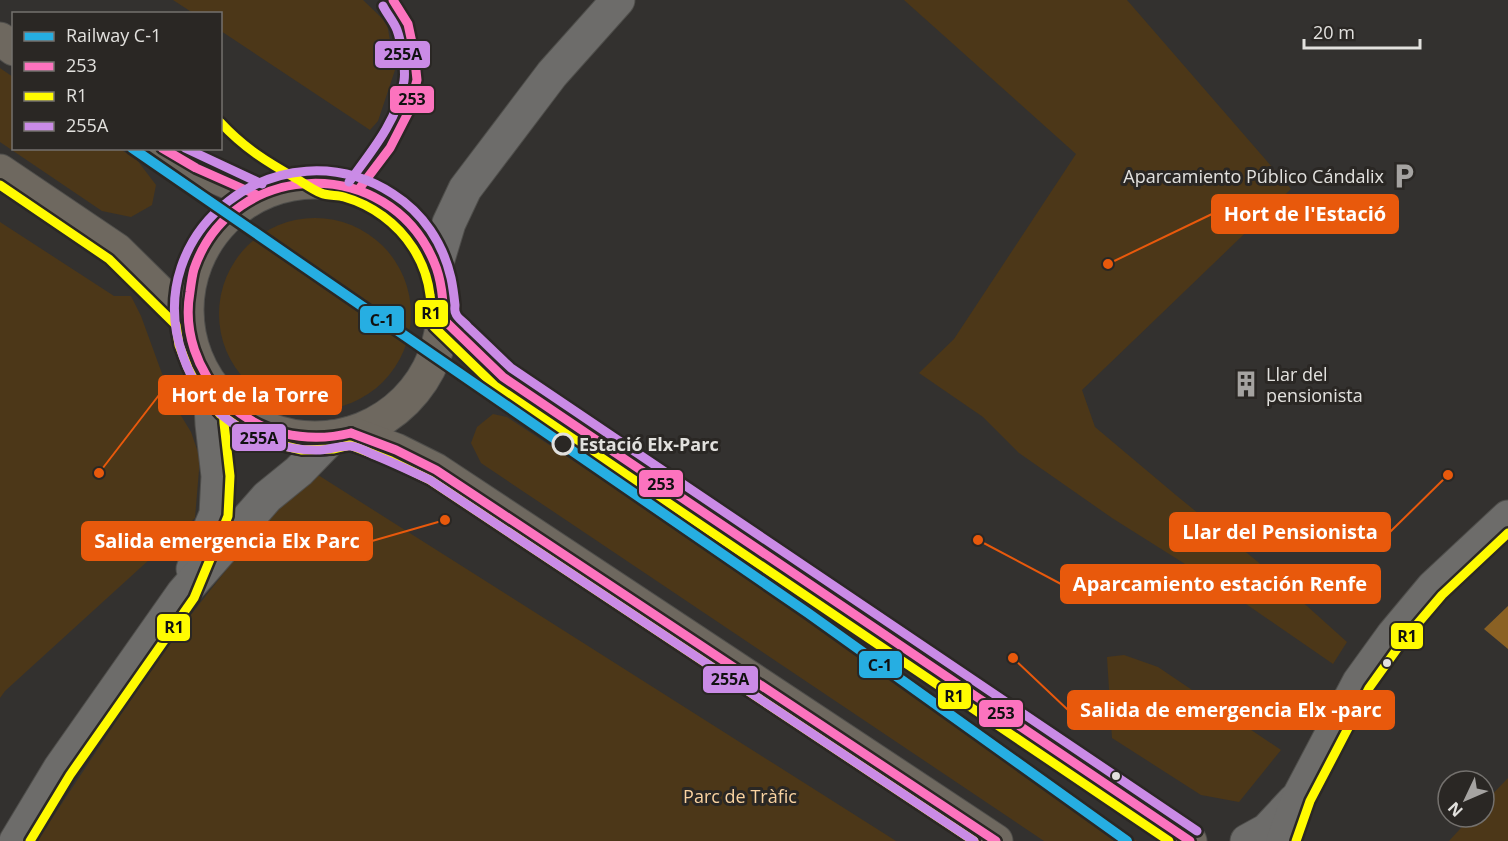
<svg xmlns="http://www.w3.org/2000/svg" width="1508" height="841" font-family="'Open Sans',sans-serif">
	<rect width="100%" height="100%" fill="#33312f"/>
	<g fill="#4c3718">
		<polygon points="173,0 363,0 387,23 395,70 378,121 370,130 221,31 220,14 193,13"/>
		<polygon points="904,0 1127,0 1291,189 1082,390 1095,427 1177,496 1258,562 1347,642 1333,664 1220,586 1112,518 1019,453 983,417 919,373 954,339 1076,154"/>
		<polygon points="0,68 13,77 14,148 120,149 137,160 156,185 152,205 131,217 102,211 0,142"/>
		<circle cx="315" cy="314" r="96"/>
		<polygon points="0,222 114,296 131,296 141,316 172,401 191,432 200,458 195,518 5,691 0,698"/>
		<polygon points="493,414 507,417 715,554 1137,841 1044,841 481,463 471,443 477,427"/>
		<polygon points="307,468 896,841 37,841 166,646"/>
		<polygon points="1124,655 1158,667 1281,750 1239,802 1201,795 1112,738 1107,657"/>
		<polygon points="1508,778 1508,841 1449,841 1471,817 1484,817 1484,803"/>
	</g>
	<polygon fill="#8a6124" points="1508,606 1508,649 1484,629"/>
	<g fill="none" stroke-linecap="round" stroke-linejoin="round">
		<g stroke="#4f4e4b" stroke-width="35">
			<g id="minor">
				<polyline points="436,266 449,223 465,189 552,74 618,0"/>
				<polyline points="193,569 216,514 218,476 212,424 210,384"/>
				<polyline points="16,841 60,768 183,593 267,497 299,471 332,437"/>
				<polyline points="1247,841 1267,830 1294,801"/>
				<polyline points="1283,841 1299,796 1359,682 1393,635 1433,587 1508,517"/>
			</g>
		</g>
		<g stroke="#4f4e4b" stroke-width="35">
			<g id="highway">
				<polyline points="0,39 14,49"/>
				<path d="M161,148C191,169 225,180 257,195"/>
				<polyline points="0,171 117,250 187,319"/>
				<circle cx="315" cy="310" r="128"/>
				<polyline points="444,320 503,377 1190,841"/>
				<polyline points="351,433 396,450 436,470 996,841"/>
			</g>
		</g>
		<use href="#minor" stroke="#6d6c6a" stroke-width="33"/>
		<use href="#highway" stroke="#6e685f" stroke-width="33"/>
		<g stroke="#2a2724" stroke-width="14">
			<g id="bus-1">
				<polyline points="162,148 196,168 257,195"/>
				<polyline points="359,189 390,148 408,113 417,80 414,52 408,24 393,0"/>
				<polyline points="444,320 503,377 1190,841"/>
				<polyline points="351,433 396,450 436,470 996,841"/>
				<path d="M351,433C306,444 258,434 225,400C197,371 183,331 190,292C191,284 192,276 194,269C232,158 389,154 434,262C442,280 443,301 444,320"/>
			</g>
		</g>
		<g stroke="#2a2724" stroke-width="14">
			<g id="bus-2">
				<path d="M220,122C244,148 267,162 297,179C305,184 313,190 321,193C328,196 337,195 344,197C372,205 397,223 413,248C422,262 428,278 430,295C432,305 430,317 434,327L495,386L1169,841"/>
				<polyline points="0,185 109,259 176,325 179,345 188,368 200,391 220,414 244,431 272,443 302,450 333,449 350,445 391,461 430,480 974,841"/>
				<polyline points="30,841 70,775 194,598 228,516 230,476 224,423 222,383"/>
				<polyline points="1296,841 1310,801 1369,688 1402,642 1442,595 1508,533"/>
			</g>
		</g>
		<g stroke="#2a2724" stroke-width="14">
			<g id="bus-3">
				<polyline points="185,148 262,184"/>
				<path d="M349,182C372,151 398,120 404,81C406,69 401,41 397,30C394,22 387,14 383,6"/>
				<path d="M974,841L430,480C411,471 392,462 372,454C366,451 358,447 351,446C341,445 330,450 320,450C285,451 250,438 223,416C204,400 191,379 183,356C138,230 281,122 393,194C423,213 443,243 451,278C453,287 454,296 455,305C455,308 454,311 456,314C457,318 465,323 468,327C482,340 496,354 511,368L1197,831"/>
			</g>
		</g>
		<use href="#bus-1" stroke="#fc73be" stroke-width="9"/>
		<use href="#bus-2" stroke="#fffb01" stroke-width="9"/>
		<use href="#bus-3" stroke="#ca8be6" stroke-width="9"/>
		<g stroke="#2a2724" stroke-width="15">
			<polyline id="rail-1" points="132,148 808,613 1127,841"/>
		</g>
		<use href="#rail-1" stroke="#26aee2" stroke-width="10"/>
	</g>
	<defs>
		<g id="parking-bare" transform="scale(2.07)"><path d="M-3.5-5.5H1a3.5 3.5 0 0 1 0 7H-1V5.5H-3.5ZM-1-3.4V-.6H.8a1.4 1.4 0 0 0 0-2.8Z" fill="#a5a3a1" stroke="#2a2724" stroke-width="2.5" paint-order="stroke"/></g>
		<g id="building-bare" transform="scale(2.07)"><path d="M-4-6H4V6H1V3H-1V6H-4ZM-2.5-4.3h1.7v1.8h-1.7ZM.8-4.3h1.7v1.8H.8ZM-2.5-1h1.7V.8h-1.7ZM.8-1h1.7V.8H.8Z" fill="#a5a3a1" stroke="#2a2724" stroke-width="2.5" paint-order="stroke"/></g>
	</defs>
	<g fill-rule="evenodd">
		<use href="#parking-bare" x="1404" y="176"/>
		<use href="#building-bare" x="1246" y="384"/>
	</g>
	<circle fill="#2a2724" stroke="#e2e1de" stroke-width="3" cx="563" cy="444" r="10"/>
	<g fill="#e2e1de" stroke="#2a2724" stroke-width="2">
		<circle cx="1387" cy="663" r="5"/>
		<circle cx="1116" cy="776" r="5"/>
	</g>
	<g text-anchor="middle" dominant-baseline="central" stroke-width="6" stroke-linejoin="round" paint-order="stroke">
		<g font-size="18" fill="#e2e1de" stroke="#2a2724" text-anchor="end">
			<text x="1384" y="176">Aparcamiento Público Cándalix</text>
			<text x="1266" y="374" text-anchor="start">Llar del<tspan x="1266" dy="21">pensionista</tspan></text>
		</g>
		<g font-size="18" font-weight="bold" fill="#e2e1de" stroke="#2a2724" text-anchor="start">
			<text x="579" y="444">Estació Elx-Parc</text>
		</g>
		<g font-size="18" fill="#fad3a1" stroke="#2a2724">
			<text x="740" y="796">Parc de Tràfic</text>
		</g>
	</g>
	<path fill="none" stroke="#e8590c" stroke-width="2" d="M1108 264L1212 214M99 473L159 395M1448 475L1390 532M445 520L372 541M978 540L1061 584M1013 658L1068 710"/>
	<g fill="#e8590c" stroke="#2a2724" stroke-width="2">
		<circle cx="1108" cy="264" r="6"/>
		<circle cx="99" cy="473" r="6"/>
		<circle cx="1448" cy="475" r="6"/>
		<circle cx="445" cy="520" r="6"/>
		<circle cx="978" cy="540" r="6"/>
		<circle cx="1013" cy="658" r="6"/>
	</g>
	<g fill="#e8590c" stroke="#e8590c" stroke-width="2">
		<rect x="1212" y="195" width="186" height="38" rx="6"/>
		<rect x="159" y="376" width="182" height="38" rx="6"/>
		<rect x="1170" y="513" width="220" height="38" rx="6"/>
		<rect x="82" y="522" width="290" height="38" rx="6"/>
		<rect x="1061" y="565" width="319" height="38" rx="6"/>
		<rect x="1068" y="691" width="326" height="38" rx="6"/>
	</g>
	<g font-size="20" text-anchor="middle" font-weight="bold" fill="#fff">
		<text x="1305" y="221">Hort de l'Estació</text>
		<text x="250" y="402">Hort de la Torre</text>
		<text x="1280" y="539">Llar del Pensionista</text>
		<text x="227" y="548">Salida emergencia Elx Parc</text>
		<text x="1220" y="591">Aparcamiento estación Renfe</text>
		<text x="1231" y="717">Salida de emergencia Elx -parc</text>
	</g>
	<g stroke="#2a2724" stroke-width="2">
		<rect x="374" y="40" width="57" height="29" rx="6" fill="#ca8be6"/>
		<rect x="389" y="85" width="46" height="29" rx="6" fill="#fc73be"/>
		<rect x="414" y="299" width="35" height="29" rx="6" fill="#fffb01"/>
		<rect x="359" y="305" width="46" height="29" rx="6" fill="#26aee2"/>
		<rect x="231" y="423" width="56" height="29" rx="6" fill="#ca8be6"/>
		<rect x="638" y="469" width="46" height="29" rx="6" fill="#fc73be"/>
		<rect x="156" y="613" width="35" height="29" rx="6" fill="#fffb01"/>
		<rect x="1390" y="622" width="34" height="28" rx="6" fill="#fffb01"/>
		<rect x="858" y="650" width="45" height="29" rx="6" fill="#26aee2"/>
		<rect x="702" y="665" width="57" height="29" rx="6" fill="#ca8be6"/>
		<rect x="937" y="682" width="35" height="28" rx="6" fill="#fffb01"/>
		<rect x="978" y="699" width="46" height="29" rx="6" fill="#fc73be"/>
	</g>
	<g font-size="16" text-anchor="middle" font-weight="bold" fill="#111">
		<text x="403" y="60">255A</text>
		<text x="412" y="105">253</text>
		<text x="431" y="319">R1</text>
		<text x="382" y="326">C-1</text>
		<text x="259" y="444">255A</text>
		<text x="661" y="490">253</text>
		<text x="174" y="633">R1</text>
		<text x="1407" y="642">R1</text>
		<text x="880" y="671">C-1</text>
		<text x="730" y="685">255A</text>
		<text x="954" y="702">R1</text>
		<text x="1001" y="719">253</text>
	</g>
	<rect x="12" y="12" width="210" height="138" fill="#2a2724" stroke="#74716e" stroke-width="1.5"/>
	<rect x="24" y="32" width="30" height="9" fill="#26aee2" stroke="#74716e" stroke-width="1.5"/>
	<text x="66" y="42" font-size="18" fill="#e2e1de">Railway C-1</text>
	<rect x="24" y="62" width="30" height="9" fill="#fc73be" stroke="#74716e" stroke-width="1.5"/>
	<text x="66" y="72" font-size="18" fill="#e2e1de">253</text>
	<rect x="24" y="92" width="30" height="9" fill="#fffb01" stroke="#74716e" stroke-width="1.5"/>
	<text x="66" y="102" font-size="18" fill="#e2e1de">R1</text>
	<rect x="24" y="122" width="30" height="9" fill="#ca8be6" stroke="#74716e" stroke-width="1.5"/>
	<text x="66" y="132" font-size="18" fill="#e2e1de">255A</text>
	<g transform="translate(1466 799) rotate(226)"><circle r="28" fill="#2a2724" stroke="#74716e" stroke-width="1.5"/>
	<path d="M0-4.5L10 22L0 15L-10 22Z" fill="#a5a3a1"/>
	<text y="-9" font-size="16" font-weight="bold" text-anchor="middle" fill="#e2e1de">N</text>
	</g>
	<path d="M1304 39v9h116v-9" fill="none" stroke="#e2e1de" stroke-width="3"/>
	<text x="1313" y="39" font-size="18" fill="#e2e1de" stroke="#2a2724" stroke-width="4.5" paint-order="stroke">20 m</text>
</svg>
